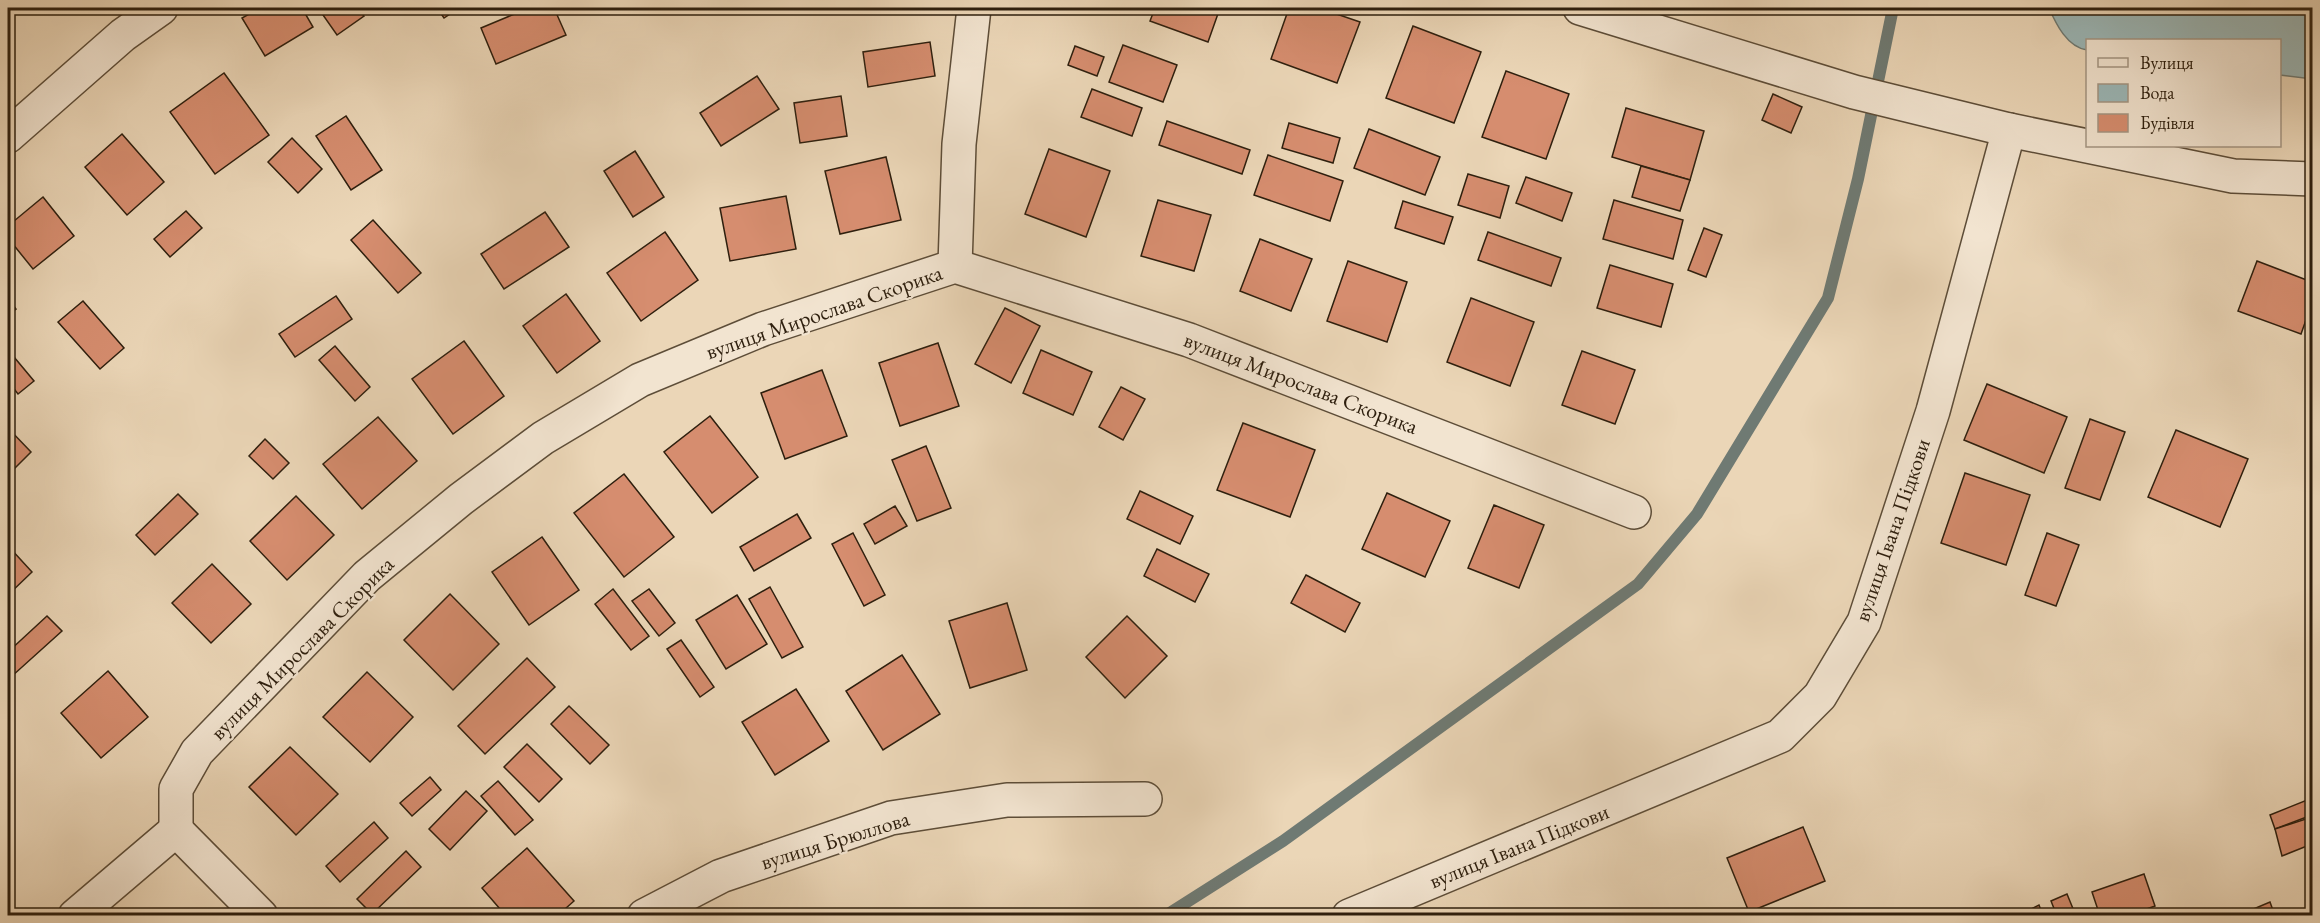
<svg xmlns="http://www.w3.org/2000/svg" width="2320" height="923" font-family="'EB Garamond',serif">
	<rect width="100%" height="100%" fill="#ebd6b7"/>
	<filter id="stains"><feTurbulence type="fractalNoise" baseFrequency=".00333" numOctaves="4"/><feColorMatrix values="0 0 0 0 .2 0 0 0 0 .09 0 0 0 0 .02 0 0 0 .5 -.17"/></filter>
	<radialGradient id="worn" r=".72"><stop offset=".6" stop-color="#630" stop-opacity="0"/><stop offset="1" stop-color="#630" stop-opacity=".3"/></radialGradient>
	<path fill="#9bb7b7" stroke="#6f7a73" stroke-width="1.5" d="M2049,8H2312V79L2280,75V40H2088L2087,50C2067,47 2056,24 2049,8Z"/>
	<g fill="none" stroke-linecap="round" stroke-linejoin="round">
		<polyline stroke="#6f7a73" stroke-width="12" points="1165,916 1283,841 1638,584 1697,514 1828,298 1858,179 1893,8"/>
	</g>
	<g fill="#d68d6f" stroke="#2e1f0e" stroke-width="1.5">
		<polygon points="260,8 302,8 313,27 265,56 242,18"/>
		<polygon points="335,8 358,8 364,16 337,35 323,15"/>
		<polygon points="437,8 459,8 444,18"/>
		<polygon points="529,8 554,8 566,35 496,64 481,28"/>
		<polygon points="840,8 871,8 871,12 841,14"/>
		<polygon points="1155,8 1220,8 1208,42 1150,21"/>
		<polygon points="1289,8 1319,8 1360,22 1337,83 1271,59"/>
		<polygon points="1413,26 1481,52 1454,123 1386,98"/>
		<polygon points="930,42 935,76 868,87 863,52"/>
		<polygon points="1123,45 1177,65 1163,102 1109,82"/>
		<polygon points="1075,46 1104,57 1097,76 1068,65"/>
		<polygon points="1506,71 1569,94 1546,159 1482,137"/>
		<polygon points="224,73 269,135 215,174 170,112"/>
		<polygon points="757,76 779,109 721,146 700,113"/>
		<polygon points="1092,89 1142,108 1132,136 1081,117"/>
		<polygon points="1773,94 1802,107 1791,133 1762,120"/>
		<polygon points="841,96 847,136 800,143 794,103"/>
		<polygon points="1626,108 1704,131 1690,180 1612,157"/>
		<polygon points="346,116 382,170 351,190 316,136"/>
		<polygon points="1167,121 1250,150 1242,174 1159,145"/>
		<polygon points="1289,123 1340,138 1333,163 1282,148"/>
		<polygon points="1369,129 1440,157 1425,195 1354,168"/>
		<polygon points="122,134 164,182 127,215 85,167"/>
		<polygon points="292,138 322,169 298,193 268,162"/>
		<polygon points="1049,149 1110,171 1086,237 1025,214"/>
		<polygon points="635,151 664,197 633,217 604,171"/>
		<polygon points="1268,155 1343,181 1330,221 1254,195"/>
		<polygon points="886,157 901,220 840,234 825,171"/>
		<polygon points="1641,166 1690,180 1680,211 1632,197"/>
		<polygon points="1468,174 1509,186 1500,218 1458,205"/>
		<polygon points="1526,177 1572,193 1562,221 1516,203"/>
		<polygon points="786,196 796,249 730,261 720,208"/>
		<polygon points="43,197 74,236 33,269 8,238 8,226"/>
		<polygon points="1158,200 1211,215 1194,271 1141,256"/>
		<polygon points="1614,200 1683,220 1673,259 1603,239"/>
		<polygon points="1403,201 1453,217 1444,244 1395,228"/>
		<polygon points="186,211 202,228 170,257 154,239"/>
		<polygon points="545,212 569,247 504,289 481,254"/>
		<polygon points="373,220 421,273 398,293 351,240"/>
		<polygon points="1704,228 1722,235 1706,277 1688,270"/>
		<polygon points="665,232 698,280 641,321 607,273"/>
		<polygon points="1488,232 1561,258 1551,286 1478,260"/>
		<polygon points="1260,239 1312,259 1291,311 1240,291"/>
		<polygon points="1348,261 1407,282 1387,342 1327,321"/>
		<polygon points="2257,261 2312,282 2312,303 2301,334 2238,311"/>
		<polygon points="1610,265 1673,284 1661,327 1597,308"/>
		<polygon points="566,294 600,341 557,373 523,326"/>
		<polygon points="336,296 352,319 295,357 279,334"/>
		<polygon points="8,298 16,309 8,315"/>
		<polygon points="1471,298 1534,322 1510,386 1447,362"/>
		<polygon points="83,301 124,348 100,369 58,322"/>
		<polygon points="1005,308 1040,326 1011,383 975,364"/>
		<polygon points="464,341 504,396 453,434 412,379"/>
		<polygon points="938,343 959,406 900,426 879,363"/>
		<polygon points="335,346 370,387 355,401 319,360"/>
		<polygon points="1041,350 1092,372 1073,415 1023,393"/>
		<polygon points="9,351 34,381 18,394 8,381"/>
		<polygon points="1582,351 1635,370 1615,424 1562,405"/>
		<polygon points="822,370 847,436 785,459 761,393"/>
		<polygon points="1987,384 2067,417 2044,473 1964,440"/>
		<polygon points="1121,387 1145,399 1123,440 1099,427"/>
		<polygon points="710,416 758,477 712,513 664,452"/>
		<polygon points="378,417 417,461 362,509 323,464"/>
		<polygon points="2090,419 2125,432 2100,500 2065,488"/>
		<polygon points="1243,423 1315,450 1290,517 1217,490"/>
		<polygon points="8,428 31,452 8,475"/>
		<polygon points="2176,430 2248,459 2220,527 2148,497"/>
		<polygon points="265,439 289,463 273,479 249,456"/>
		<polygon points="926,446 951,508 917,521 892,460"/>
		<polygon points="1965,473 2030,495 2006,565 1941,543"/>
		<polygon points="624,474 674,537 624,577 574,513"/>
		<polygon points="1140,491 1193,516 1180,544 1127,519"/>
		<polygon points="1387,493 1450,521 1425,577 1362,549"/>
		<polygon points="178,494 198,514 155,555 136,535"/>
		<polygon points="296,496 334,535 287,580 250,541"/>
		<polygon points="1494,505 1544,525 1519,588 1468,568"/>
		<polygon points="895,506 907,526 875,544 864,524"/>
		<polygon points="797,514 811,538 754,571 740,547"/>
		<polygon points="853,533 885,595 864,606 832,544"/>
		<polygon points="2047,533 2079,545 2056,606 2025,595"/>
		<polygon points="542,537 579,590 529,625 492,572"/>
		<polygon points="10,548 32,572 8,595 8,550"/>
		<polygon points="1157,549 1209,574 1195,602 1144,576"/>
		<polygon points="212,564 251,604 211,643 172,603"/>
		<polygon points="1306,575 1360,603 1345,632 1291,603"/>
		<polygon points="770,587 803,647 782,658 749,599"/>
		<polygon points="613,589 649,636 631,650 595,604"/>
		<polygon points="649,589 675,623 659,636 632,601"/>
		<polygon points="450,594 499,644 453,690 404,640"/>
		<polygon points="737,595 767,644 726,669 696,620"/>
		<polygon points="1007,603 1027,670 970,688 949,621"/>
		<polygon points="47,616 62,631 11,677 8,673 8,652"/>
		<polygon points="1127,616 1167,656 1125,698 1086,657"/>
		<polygon points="681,640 714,687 700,697 667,649"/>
		<polygon points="902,655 940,714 883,750 846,691"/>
		<polygon points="527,658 555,687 485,754 458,726"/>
		<polygon points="108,671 148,717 101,758 61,713"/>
		<polygon points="367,672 413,717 370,762 323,717"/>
		<polygon points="796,689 829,741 775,775 742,722"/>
		<polygon points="569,706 609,745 590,764 551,724"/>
		<polygon points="527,744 562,779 539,802 504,767"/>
		<polygon points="290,747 338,794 296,835 249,787"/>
		<polygon points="430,777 441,790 412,816 400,803"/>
		<polygon points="498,781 533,820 515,835 481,796"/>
		<polygon points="466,791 487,811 450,850 429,829"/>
		<polygon points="2312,798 2312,815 2275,829 2270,815"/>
		<polygon points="2312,817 2312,844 2282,856 2275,829"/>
		<polygon points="374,822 388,838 340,882 326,866"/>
		<polygon points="1803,827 1825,881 1749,912 1727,858"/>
		<polygon points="527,848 574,901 557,916 506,916 482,888"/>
		<polygon points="406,851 421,867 372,914 357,899"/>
		<polygon points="2144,874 2155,906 2127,916 2100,916 2092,892"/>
		<polygon points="2067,894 2076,916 2057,916 2051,901"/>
		<polygon points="2312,894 2312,916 2306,896"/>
		<polygon points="2270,902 2275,916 2237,916"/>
		<polygon points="2039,905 2043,916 2017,916"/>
	</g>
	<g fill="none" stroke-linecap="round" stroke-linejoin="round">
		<g stroke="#5d4d38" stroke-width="36">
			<g id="street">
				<polyline points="1580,8 1854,92 2009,130 2233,176 2312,179"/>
				<polyline points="8,136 123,35 161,8"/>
				<polyline points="955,266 959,144 974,8"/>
				<polyline points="176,830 176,789 197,752 367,576 461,499 543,438 640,380 763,329 955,266 1189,340 1634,512"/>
				<polyline points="176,830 261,916"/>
				<polyline points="75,916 176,830"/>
				<polyline points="644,916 721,876 891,818 1007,800 1145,799"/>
				<polyline points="1349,916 1780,736 1820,696 1864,622 1933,411 2009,130"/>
			</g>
		</g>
		<use href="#street" stroke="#f2e4d0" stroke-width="33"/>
	</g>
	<g text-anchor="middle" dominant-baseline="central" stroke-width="4.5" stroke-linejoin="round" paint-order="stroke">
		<g font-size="22" fill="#2e1f0e" stroke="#f2e4d0">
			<text transform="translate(824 312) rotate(-19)">вулиця Мирослава Скорика</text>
			<text transform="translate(1301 383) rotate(21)">вулиця Мирослава Скорика</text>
			<text transform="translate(1892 530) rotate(-71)">вулиця Івана Підкови</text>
			<text transform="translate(302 648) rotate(-45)">вулиця Мирослава Скорика</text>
			<text transform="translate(835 840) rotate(-17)">вулиця Брюллова</text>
			<text transform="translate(1519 846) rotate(-22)">вулиця Івана Підкови</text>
		</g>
	</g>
	<rect width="2320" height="923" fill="none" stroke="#ebd6b7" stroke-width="30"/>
	<rect x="9" y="9" width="2302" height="905" fill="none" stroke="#2e1f0e" stroke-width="3"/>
	<rect x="15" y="15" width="2290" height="893" fill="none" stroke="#2e1f0e" stroke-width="1.5"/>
	<rect x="2086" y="39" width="195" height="108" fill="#f2e4d0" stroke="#a49582" stroke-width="1.5"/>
	<rect x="2098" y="58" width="30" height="9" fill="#f2e4d0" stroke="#a49582" stroke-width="1.5"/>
	<text x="2140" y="69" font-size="18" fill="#2e1f0e">Вулиця</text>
	<rect x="2098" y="84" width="30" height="18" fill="#9bb7b7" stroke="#a49582" stroke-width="1.5"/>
	<text x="2140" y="99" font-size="18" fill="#2e1f0e">Вода</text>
	<rect x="2098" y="114" width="30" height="18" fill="#d68d6f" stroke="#a49582" stroke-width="1.5"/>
	<text x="2140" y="129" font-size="18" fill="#2e1f0e">Будівля</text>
	<rect width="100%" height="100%" filter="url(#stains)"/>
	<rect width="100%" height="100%" fill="url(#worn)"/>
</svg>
